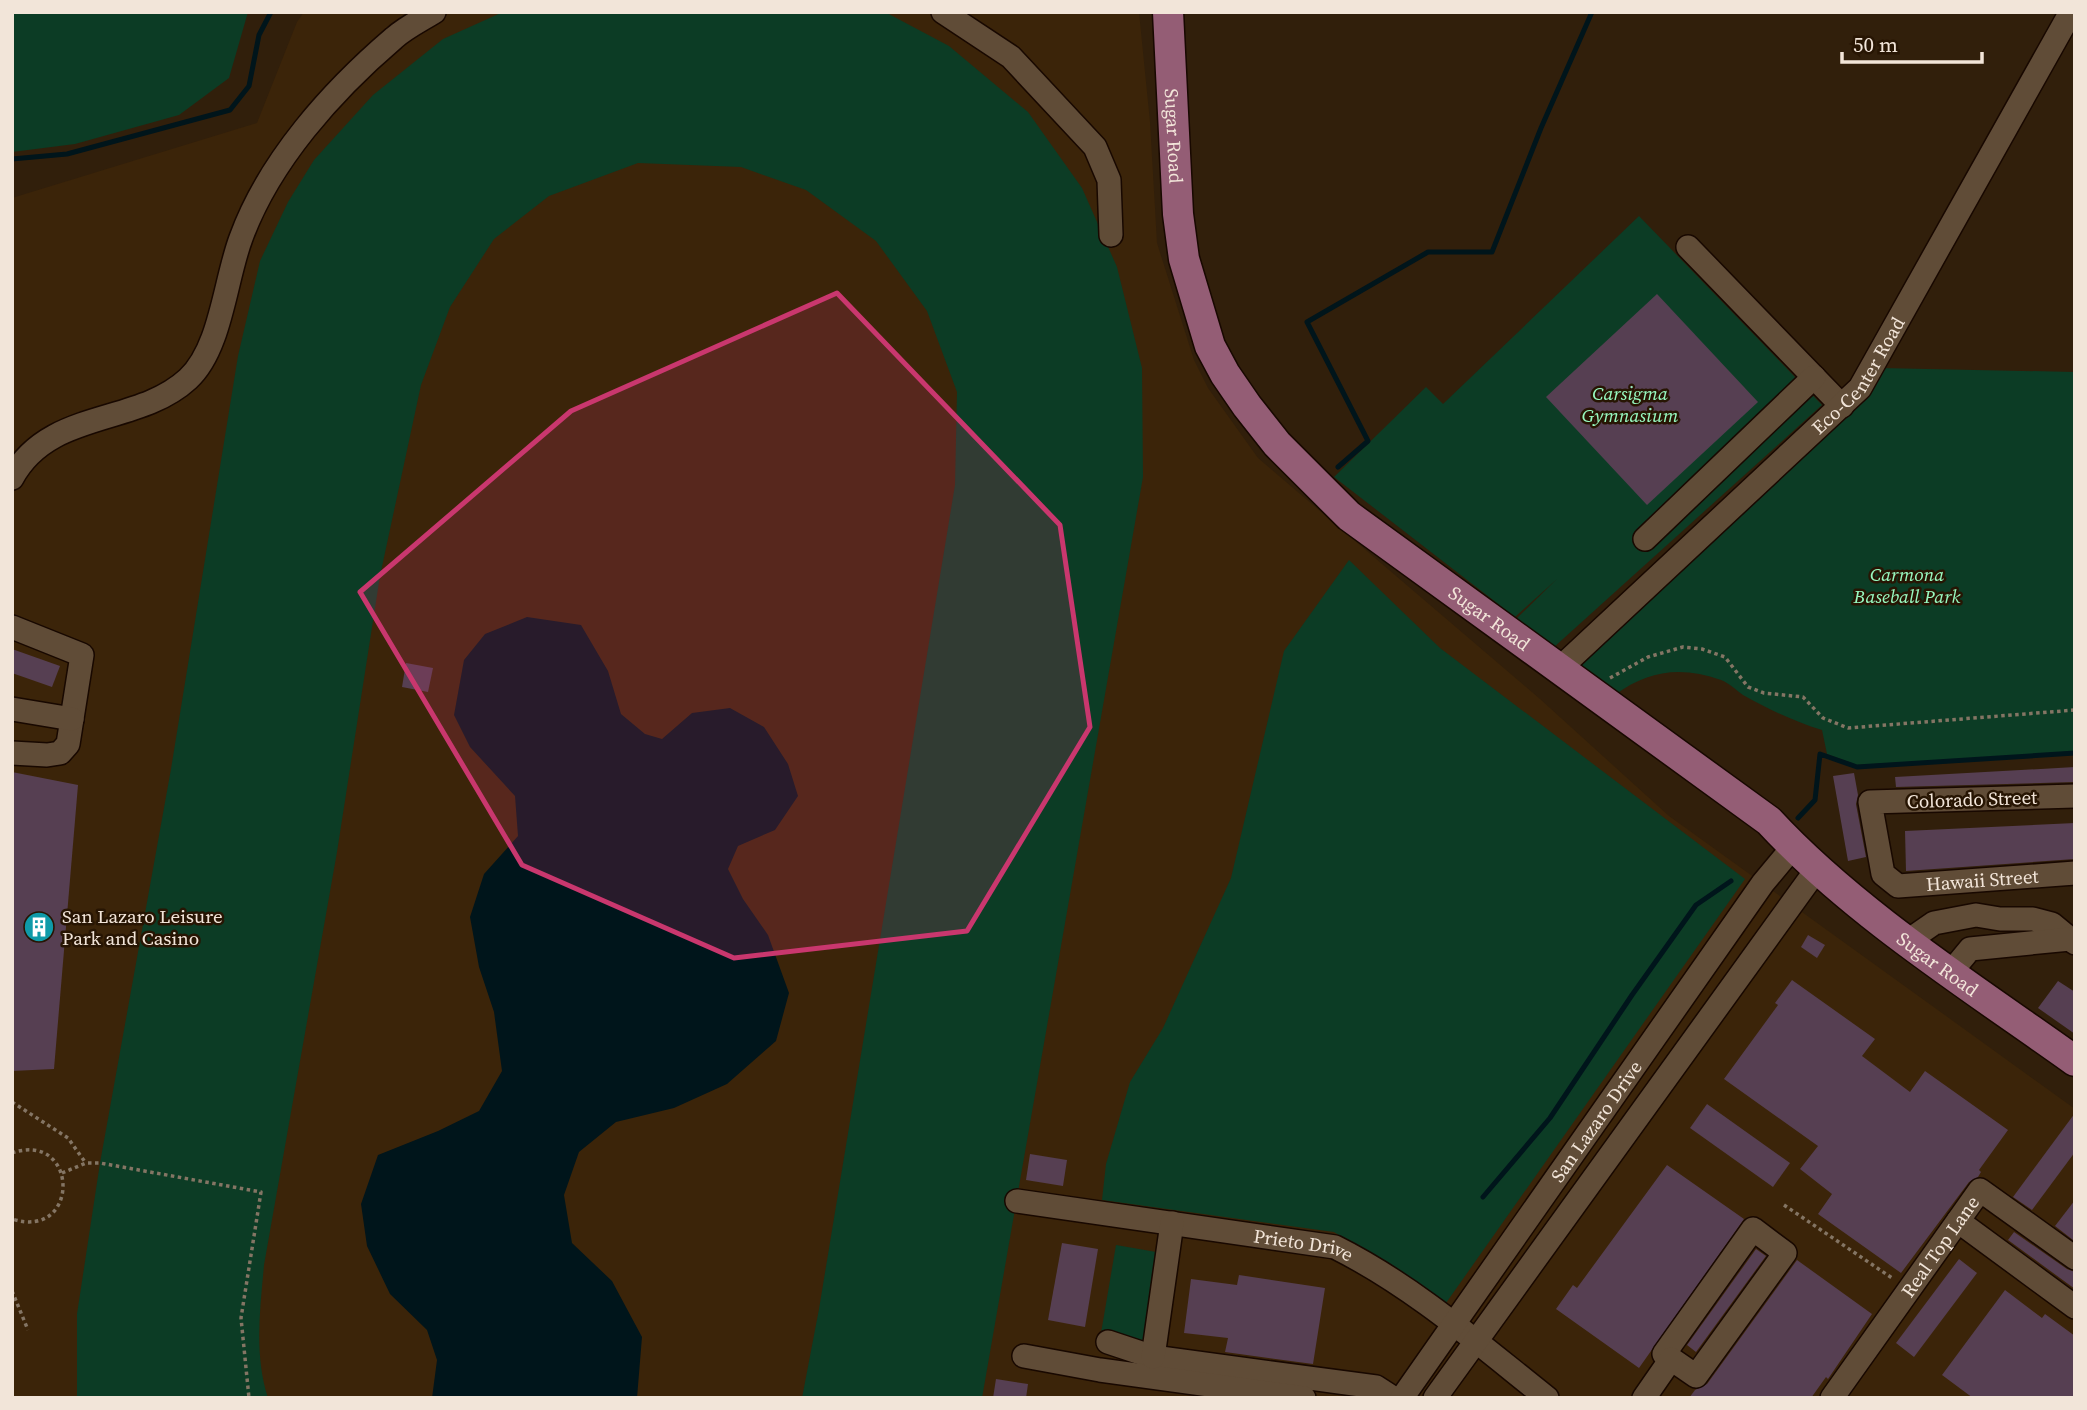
<svg xmlns="http://www.w3.org/2000/svg" width="2087" height="1410" font-family="'Source Serif 4',serif">
	<rect width="100%" height="100%" fill="#311f0b"/>
	<polygon fill="#3b2409" points="304,12 1139,12 1150,122 1157,243 1194,360 1208,388 1258,458 1540,699 1669,816 2075,1109 2075,1398 12,1398 12,198 257,123 297,22"/>
	<g fill="#0c3c25">
		<polygon points="12,12 248,12 229,78 179,115 75,144 12,152"/>
		<path d="M503,12H885L949,46L1028,112L1082,188L1117,267L1142,368L1143,477L982,1398H802L819,1309L955,485L957,392L927,311L876,241L806,190L741,167L638,163L549,196L494,239L450,307L421,385L380,576L337,852L264,1265C260,1310 254,1354 268,1398H77V1314L100,1163L171,769L238,356L260,261L288,202L314,160L373,95L443,39Z"/>
		<polygon points="1639,216 1822,405 1553,648 1517,618 1557,579 1515,617 1334,477 1426,387 1443,404"/>
		<path d="M1880,368L2075,372V752L1857,765L1827,754L1822,730C1795,722 1768,709 1743,695C1736,690 1729,683 1721,680C1682,666 1648,670 1615,695L1579,668L1862,395Z"/>
		<polygon points="1349,560 1440,648 1745,879 1446,1303 1334,1232 1102,1200 1106,1164 1130,1082 1163,1028 1231,878 1284,651"/>
		<polygon points="1116,1245 1162,1253 1146,1347 1100,1339"/>
	</g>
	<polygon fill="#00151b" points="527,617 581,625 608,671 621,714 645,734 662,739 692,713 730,708 764,727 788,764 798,796 775,830 738,846 728,869 743,899 768,935 789,993 776,1041 727,1084 674,1108 616,1122 579,1152 564,1195 572,1243 612,1281 642,1337 637,1398 432,1398 437,1360 427,1330 390,1294 367,1246 361,1204 378,1155 438,1131 479,1111 502,1071 494,1012 479,967 470,917 484,874 518,836 515,796 470,747 454,715 464,660 485,634"/>
	<g fill="none" stroke-linecap="round" stroke-linejoin="round">
		<g stroke="#00151b" stroke-width="5">
			<polyline points="12,159 67,154 230,110 249,86 259,35 271,12"/>
			<polyline points="1338,467 1368,441 1307,322 1428,252 1492,252 1541,128 1592,12"/>
			<polyline points="1798,818 1815,800 1820,754 1857,767 2075,753"/>
			<polyline points="1483,1197 1550,1118 1632,995 1696,905 1731,881"/>
		</g>
	</g>
	<g fill="#563f52">
		<polygon points="1657,294 1758,402 1647,505 1546,397"/>
		<polygon points="12,649 60,666 52,687 12,673"/>
		<polygon points="406,663 433,668 428,692 402,687"/>
		<polygon points="2075,767 2075,782 1896,787 1895,777"/>
		<polygon points="12,772 78,785 54,1069 12,1071"/>
		<polygon points="1854,773 1858,795 1856,804 1866,857 1848,861 1833,776"/>
		<polygon points="2075,823 2075,859 1906,871 1905,831"/>
		<polygon points="1808,935 1825,945 1817,958 1801,947"/>
		<polygon points="1792,980 1875,1039 1862,1056 1910,1092 1925,1071 2008,1130 1979,1170 1981,1172 1978,1177 1969,1182 1901,1273 1818,1214 1832,1194 1800,1169 1818,1146 1724,1079 1778,1005 1775,1003"/>
		<polygon points="2058,981 2075,992 2075,1034 2038,1008"/>
		<polygon points="1707,1104 1790,1163 1773,1187 1690,1128"/>
		<polygon points="2075,1113 2075,1152 2032,1210 2013,1197"/>
		<polygon points="1030,1154 1067,1160 1063,1186 1026,1180"/>
		<polygon points="1667,1165 1744,1219 1639,1368 1556,1309 1573,1285 1577,1288"/>
		<polygon points="2075,1200 2075,1238 2073,1240 2055,1226"/>
		<polygon points="2014,1232 2067,1269 2075,1272 2075,1289 2008,1240"/>
		<polygon points="1062,1243 1098,1249 1085,1327 1048,1320"/>
		<polygon points="1756,1249 1766,1256 1696,1352 1687,1345"/>
		<polygon points="1959,1259 1977,1273 1914,1357 1896,1343"/>
		<polygon points="1797,1260 1872,1314 1828,1379 1826,1377 1811,1398 1689,1398 1695,1390 1707,1384"/>
		<polygon points="1239,1275 1325,1288 1313,1364 1225,1352 1228,1338 1184,1333 1191,1279 1237,1285"/>
		<polygon points="2005,1290 2042,1318 2045,1314 2075,1336 2075,1398 1973,1398 1942,1375"/>
		<polygon points="996,1379 1028,1384 1026,1398 993,1398"/>
	</g>
	<g fill="none" stroke-linecap="round" stroke-linejoin="round">
		<g stroke="#180800" stroke-width="26">
			<g id="minor">
				<polyline points="943,12 1011,57 1095,147 1109,180 1111,235"/>
				<polyline points="1688,247 1842,406"/>
				<path d="M12,478C49,409 137,426 188,379C221,349 225,280 241,238C269,161 332,91 394,38C405,28 421,20 434,12"/>
				<polyline points="1645,539 1814,377"/>
				<polyline points="12,627 82,655 68,744 60,753 47,755 12,753"/>
				<path id="s1" d="M1558,670L1860,388L2071,12"/>
				<polyline points="12,709 72,719"/>
				<path id="s2" d="M2075,796L1870,802L1883,874L1898,886L2075,873"/>
				<polyline points="1908,941 1934,923 1976,915 2000,919 2033,919 2052,924 2075,943"/>
				<polyline points="1951,972 1970,949 2070,939"/>
				<path id="s3" d="M1017,1201L1335,1247C1413,1286 1479,1344 1547,1398"/>
				<polyline points="1958,1221 2075,1307"/>
				<polygon points="1753,1229 1785,1253 1696,1376 1664,1354"/>
				<polyline points="1108,1342 1153,1357 1376,1387 1393,1398"/>
				<polyline points="1024,1356 1100,1370 1304,1398"/>
				<polyline points="1153,1357 1172,1223"/>
				<path id="s4" d="M1402,1398L1763,883L1793,847"/>
				<polyline points="1435,1398 1817,869"/>
				<polyline points="1644,1398 1671,1359"/>
				<path id="s5" d="M1832,1398L1980,1190L2075,1258"/>
			</g>
		</g>
		<g stroke="#180800" stroke-width="33">
			<g id="major">
				<path id="s6" d="M1168,12L1178,214L1184,259L1210,346L1225,374L1247,406L1277,444L1349,516L1769,821C1854,913 1973,988 2075,1061"/>
			</g>
		</g>
		<g stroke="#847564" stroke-width="3.5" stroke-dasharray="3.5 3.5" stroke-linecap="butt">
			<polyline points="1610,678 1648,657 1683,647 1702,649 1725,657 1748,687 1764,693 1803,697 1823,718 1848,728 2075,710"/>
			<polyline points="12,1102 68,1138 85,1162"/>
			<path d="M12,1153C79,1130 81,1241 12,1219"/>
			<polyline points="62,1173 86,1163 100,1163 261,1192 241,1318 249,1398"/>
			<polyline points="1784,1205 1892,1278"/>
			<polyline points="12,1291 28,1330"/>
		</g>
		<use href="#minor" stroke="#604c37" stroke-width="23"/>
		<use href="#major" stroke="#945d75" stroke-width="30"/>
	</g>
	<path fill="#c9376e" fill-opacity="0.2" stroke="#c9376e" stroke-width="5" stroke-linejoin="round" d="M837,293L1060,525L1090,727L967,931L734,958L522,865L360,592L571,411Z"/>
	<defs>
		<g id="building-disc" transform="scale(1.575)"><circle r="9.5" fill="#0f9aa8" stroke="#271503"/><path d="M-4-6H4V6H1V3H-1V6H-4ZM-2.5-4.3h1.7v1.8h-1.7ZM.8-4.3h1.7v1.8H.8ZM-2.5-1h1.7V.8h-1.7ZM.8-1h1.7V.8H.8Z" fill="#fff"/></g>
	</defs>
	<g fill-rule="evenodd">
		<use href="#building-disc" x="39" y="927"/>
	</g>
	<g text-anchor="middle" dominant-baseline="central" stroke-width="5" stroke-linejoin="round" paint-order="stroke">
		<g font-size="19" fill="#f2e5d9" stroke="#271503">
			<text stroke="none"><textPath href="#s6" startOffset="124">Sugar Road</textPath></text>
			<text stroke="none"><textPath href="#s1" startOffset="422">Eco-Center Road</textPath></text>
			<text stroke="none"><textPath href="#s6" startOffset="733">Sugar Road</textPath></text>
			<text transform="translate(1972 799) rotate(-2)">Colorado Street</text>
			<text stroke="none"><textPath href="#s2" startOffset="382">Hawaii Street</textPath></text>
			<text stroke="none"><textPath href="#s6" startOffset="1300">Sugar Road</textPath></text>
			<text stroke="none"><textPath href="#s4" startOffset="338">San Lazaro Drive</textPath></text>
			<text stroke="none"><textPath href="#s3" startOffset="290">Prieto Drive</textPath></text>
			<text stroke="none"><textPath href="#s5" startOffset="186">Real Top Lane</textPath></text>
		</g>
		<g font-size="19" font-style="italic" fill="#98fac1" stroke="#271503">
			<text x="1630" y="393">Carsigma<tspan x="1630" dy="22">Gymnasium</tspan></text>
			<text x="1907" y="574">Carmona<tspan x="1907" dy="22">Baseball Park</tspan></text>
		</g>
		<g font-size="19" fill="#f2e5d9" stroke="#271503" text-anchor="start">
			<text x="62" y="916">San Lazaro Leisure<tspan x="62" dy="22">Park and Casino</tspan></text>
		</g>
	</g>
	<rect width="2087" height="1410" fill="none" stroke="#f2e5d9" stroke-width="28"/>
	<path d="M1842 52v10h140v-10" fill="none" stroke="#f2e5d9" stroke-width="3.5"/>
	<text x="1853" y="52" font-size="21" fill="#f2e5d9" stroke="#271503" stroke-width="5" paint-order="stroke">50 m</text>
</svg>
